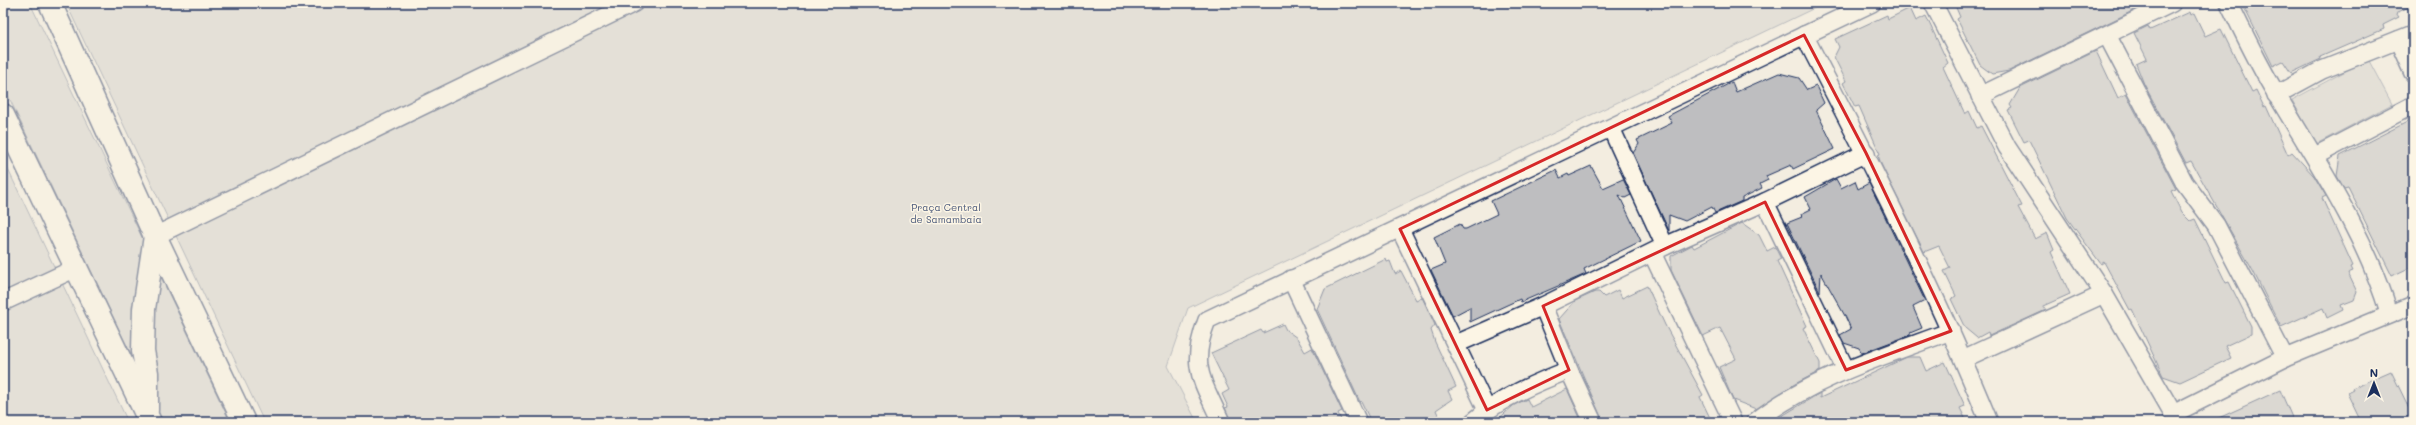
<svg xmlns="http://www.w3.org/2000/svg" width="2416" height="425" font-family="Mali,sans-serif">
	<rect width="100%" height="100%" fill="#f3ede0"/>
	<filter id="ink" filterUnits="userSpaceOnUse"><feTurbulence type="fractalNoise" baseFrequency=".025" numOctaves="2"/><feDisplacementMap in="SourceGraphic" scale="8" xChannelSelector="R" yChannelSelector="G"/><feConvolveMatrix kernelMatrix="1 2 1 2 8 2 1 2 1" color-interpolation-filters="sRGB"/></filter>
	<g filter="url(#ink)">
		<g fill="#d3d1cc" stroke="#778095">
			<polygon points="3,3 30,3 230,422 163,422 3,85"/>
			<polygon points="66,3 1825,3 1188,308 1168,366 1197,422 264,422"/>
			<polygon points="2368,59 2392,104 2316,144 2292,100"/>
			<polygon points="3,159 128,422 3,422"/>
		</g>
		<g fill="#bebec0" stroke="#1b2f5e">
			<polygon points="1954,3 2149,3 2009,71 1992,74 1980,65 1957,19 1960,17"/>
			<polygon points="2242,3 2413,3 2413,5 2396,13 2399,17 2383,25 2384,29 2320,57 2321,59 2291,73 2283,61 2273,66"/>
			<polygon points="1910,8 1916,21 1926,16 1948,63 1943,67 1965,114 1969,111 1977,128 1981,126 2022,206 2018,207 2035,239 2047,233 2054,250 2051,252 2070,294 2043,306 2046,310 1989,336 1988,332 1977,338 1965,328 1951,299 1956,296 1944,271 1950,268 1939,246 1924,252 1881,164 1878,155 1880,154 1859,106 1855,107 1843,83 1846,81 1834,57 1839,47 1835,39 1887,15 1888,19"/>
			<polygon points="2190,12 2191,15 2194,13 2205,36 2221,29 2252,92 2256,90 2264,107 2266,106 2288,155 2292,152 2314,176 2326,196 2322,198 2353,266 2351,267 2353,271 2348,273 2357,292 2354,300 2341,305 2343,310 2327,318 2323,308 2281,327 2253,271 2191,161 2186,163 2144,84 2136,64 2147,59 2134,33 2148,26 2150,30"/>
			<polygon points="2096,51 2118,98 2126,94 2176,189 2171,191 2182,213 2190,221 2195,219 2226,283 2229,282 2251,326 2251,334 2225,346 2231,358 2180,382 2163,376 2132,309 2130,310 2104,262 2101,264 2067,218 2029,140 2024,142 2008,110 2012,108 2010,105 2020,88"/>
			<polygon points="1779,73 1799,78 1807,90 1816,86 1824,103 1816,110 1835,149 1793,169 1791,165 1766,176 1768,180 1760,184 1762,188 1742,198 1742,201 1715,213 1712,207 1685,221 1669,215 1669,231 1633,153 1639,144 1637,140 1672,123 1668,116 1732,82 1736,92"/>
			<polygon points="2413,119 2413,266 2392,276 2348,187 2344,188 2337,176 2340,156"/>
			<polygon points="1591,166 1603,188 1623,179 1631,195 1625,198 1619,195 1641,241 1584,269 1586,274 1521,302 1520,299 1470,322 1470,307 1453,316 1431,270 1445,264 1434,237 1460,224 1463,229 1466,229 1497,214 1491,201 1556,170 1560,178 1568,174 1569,176"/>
			<polygon points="1836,179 1841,188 1855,181 1858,189 1869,183 1925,301 1913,307 1922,328 1910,333 1910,335 1862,353 1859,348 1844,343 1840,335 1851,329 1845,316 1821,273 1820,292 1787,223 1802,217 1801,214 1811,209 1805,197"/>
			<polygon points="1742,223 1759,235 1767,251 1775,247 1781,259 1777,261 1807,326 1803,328 1820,363 1820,371 1795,384 1756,409 1733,400 1719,367 1736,359 1720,328 1703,336 1671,270 1671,256 1692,245 1694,248"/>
			<polygon points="1386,259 1387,262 1390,261 1395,274 1401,271 1416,300 1422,297 1435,325 1431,330 1435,342 1456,387 1448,391 1452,399 1436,410 1439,417 1428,422 1371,422 1361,401 1360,402 1317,309 1325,289"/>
			<polygon points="1647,286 1665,325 1703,395 1700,397 1712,422 1603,422 1559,319 1575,301 1595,292 1599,292 1604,297 1618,290 1622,298"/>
			<polygon points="1283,324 1286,330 1297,338 1305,352 1312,348 1342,411 1338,413 1342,422 1231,422 1225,408 1228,407 1222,394 1229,390 1211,353 1261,330 1263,333"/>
			<polygon points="1907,357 1920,357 1926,371 1945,362 1965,406 1960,408 1967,422 1785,422 1777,419 1820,393 1820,398"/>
			<polygon points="2391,371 2413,416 2413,422 2361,422 2347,393 2353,390 2352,388"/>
			<polygon points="1567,389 1582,422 1495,422 1514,405 1527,399 1531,407"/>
			<polygon points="2280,390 2294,422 2210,422"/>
		</g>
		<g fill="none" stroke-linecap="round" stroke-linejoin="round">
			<g stroke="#1b2f5e" stroke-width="20">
				<g id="minor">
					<polyline points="1933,3 2007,147 2104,294 2178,422"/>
					<path d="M2229,3C2244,34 2259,66 2277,95C2319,166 2365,233 2389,313"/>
					<path d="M1804,35C1870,162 1935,289 1989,422"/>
					<polyline points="2107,35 2184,182 2216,225 2285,358"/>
					<polyline points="2398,40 2413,73"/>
					<polyline points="2276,95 2322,70 2413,34"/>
					<polyline points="1980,96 2172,3"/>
					<polyline points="1611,128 1665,246"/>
					<polyline points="2315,156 2413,105"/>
					<polyline points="1765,202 1846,370"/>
					<polyline points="1400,229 1487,410"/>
					<polyline points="155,236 634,3"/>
					<polyline points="1652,253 1733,422"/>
					<polyline points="1291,279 1358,422"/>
					<polyline points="3,302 76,268"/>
					<polyline points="1543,306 1569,370 1593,422"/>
					<polyline points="1456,344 1543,306 1665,246 1765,202 1866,153"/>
					<polyline points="1963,359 2104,294"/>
					<polyline points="2173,414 2285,358 2413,305"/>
					<path d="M1221,422C1202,379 1189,367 1207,320L1872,3"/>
					<path d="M1473,422C1500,398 1535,383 1569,370"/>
					<path d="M1755,422C1812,377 1884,356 1951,331"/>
				</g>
			</g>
			<g stroke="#1b2f5e" stroke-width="25">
				<g id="major">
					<polyline points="50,3 155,236 244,422"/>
					<polyline points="3,115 150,422"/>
					<polyline points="147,410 147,373 143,351 144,309 155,236"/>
				</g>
			</g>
			<use href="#minor" stroke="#fcf5e5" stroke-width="17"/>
			<use href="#major" stroke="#fcf5e5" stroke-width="22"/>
		</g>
	</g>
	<path d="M0 0H2416V425H0ZM1804,35L1866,153L1951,331L1846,370L1765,202L1543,306L1569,370L1487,410L1400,229Z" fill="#f3ede0" fill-opacity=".55" fill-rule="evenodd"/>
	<path fill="none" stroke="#d62828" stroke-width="3" stroke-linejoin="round" d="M1804,35L1866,153L1951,331L1846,370L1765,202L1543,306L1569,370L1487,410L1400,229Z"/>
	<g text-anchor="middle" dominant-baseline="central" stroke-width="3" stroke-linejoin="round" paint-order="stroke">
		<g font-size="10" fill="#49587a" stroke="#fcf5e5">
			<text x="946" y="207">Praça Central<tspan x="946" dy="12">de Samambaia</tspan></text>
		</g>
	</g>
	<rect width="2416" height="425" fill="none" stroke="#fcf5e5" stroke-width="16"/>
	<rect x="8" y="8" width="2400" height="409" fill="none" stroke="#1b2f5e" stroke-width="1.5" filter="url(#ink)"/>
	<g transform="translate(2374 383)" stroke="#fcf5e5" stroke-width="3" paint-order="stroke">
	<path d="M0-3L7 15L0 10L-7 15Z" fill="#1b2f5e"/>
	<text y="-6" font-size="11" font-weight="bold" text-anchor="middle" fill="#1b2f5e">N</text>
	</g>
</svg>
